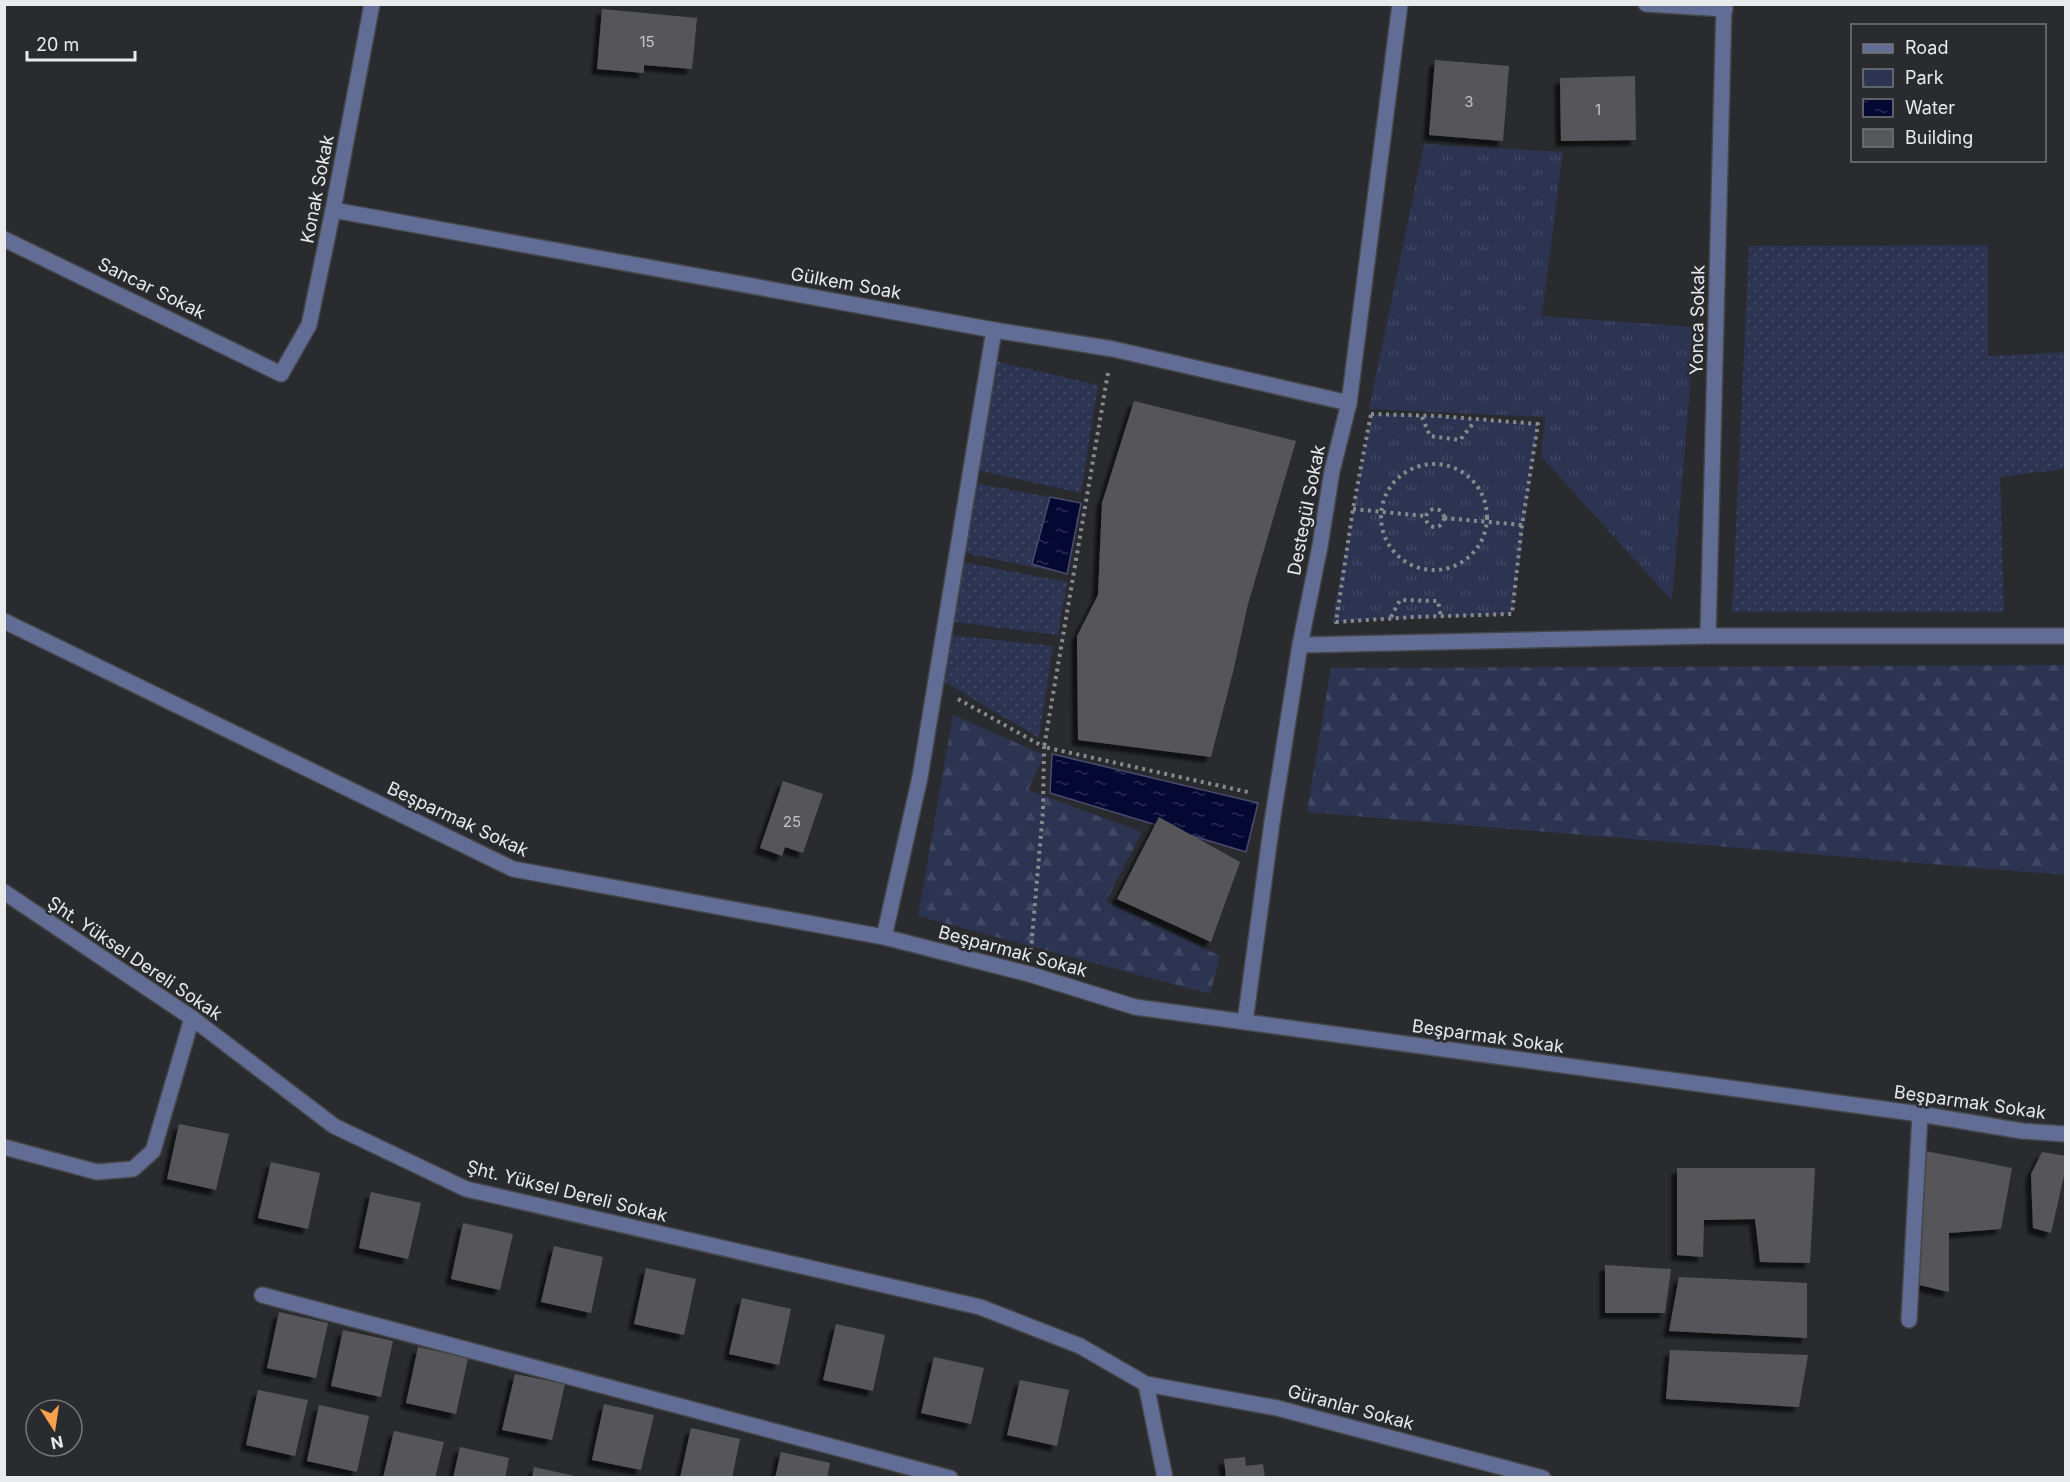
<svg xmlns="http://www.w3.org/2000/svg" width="2070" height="1482" font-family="Inter,sans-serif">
	<defs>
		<pattern id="forest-firs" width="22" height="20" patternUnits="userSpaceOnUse" patternTransform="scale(1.5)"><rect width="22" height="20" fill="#2c3452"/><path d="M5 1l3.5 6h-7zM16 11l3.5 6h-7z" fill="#404863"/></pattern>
		<pattern id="park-tufts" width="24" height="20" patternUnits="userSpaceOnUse" patternTransform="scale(1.5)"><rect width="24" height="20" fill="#2c3452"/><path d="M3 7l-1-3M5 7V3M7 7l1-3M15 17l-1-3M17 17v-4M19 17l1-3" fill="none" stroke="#404863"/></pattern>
		<pattern id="garden-dots" width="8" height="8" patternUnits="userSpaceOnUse" patternTransform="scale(1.5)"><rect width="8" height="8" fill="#2c3452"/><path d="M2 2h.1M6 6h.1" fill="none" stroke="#404863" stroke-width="1.8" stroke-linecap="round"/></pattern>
		<pattern id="water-ripples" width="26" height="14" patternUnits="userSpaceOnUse" patternTransform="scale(1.5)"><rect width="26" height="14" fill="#060834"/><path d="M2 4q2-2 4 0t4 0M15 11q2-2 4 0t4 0" fill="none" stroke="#2a2c52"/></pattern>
		<filter id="shadow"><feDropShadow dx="-5.5" dy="5.5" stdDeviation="1.5" flood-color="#0009"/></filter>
	</defs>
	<rect width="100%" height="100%" fill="#2a2b2e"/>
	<g fill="url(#forest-firs)">
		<polygon points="2065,665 2065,875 1307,812 1331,668"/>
		<polygon points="953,715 1044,755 1028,790 1142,832 1106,901 1220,956 1210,994 918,916"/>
	</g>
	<g fill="url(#park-tufts)">
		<polygon points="1424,144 1563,152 1542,316 1695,327 1672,601 1541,456 1545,417 1369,409"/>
		<polygon points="1371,414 1438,416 1538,424 1512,614 1332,622"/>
	</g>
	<g fill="url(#garden-dots)">
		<polygon points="1988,245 1988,356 2066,352 2065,469 2000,477 2004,612 1732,612 1749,246"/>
		<polygon points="995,361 1098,385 1081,493 972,469"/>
		<polygon points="969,482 1081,503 1067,574 960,552"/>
		<polygon points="957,561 1067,582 1058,635 947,621"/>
		<polygon points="942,634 1053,646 1039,738 935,676"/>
	</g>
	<g fill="url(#water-ripples)" stroke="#4a4c6b" stroke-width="1.5">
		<polygon points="1050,497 1081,503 1067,574 1032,564"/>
		<polygon points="1052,754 1258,803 1246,852 1050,793"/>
	</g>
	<g fill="#56575a" filter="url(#shadow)">
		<polygon points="602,9 697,18 692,69 644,65 644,73 597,69"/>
		<polygon points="1435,60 1509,66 1503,141 1429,135"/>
		<polygon points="1635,76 1636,140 1561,141 1560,78"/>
		<polygon points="1134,401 1296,441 1248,604 1233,672 1211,757 1078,740 1077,636 1098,595 1102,503"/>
		<polygon points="783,781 823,794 803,853 785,847 782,856 760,848"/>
		<polygon points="1159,817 1240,862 1211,942 1117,899"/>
		<polygon points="179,1124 229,1134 216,1190 167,1179"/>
		<polygon points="1926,1151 2012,1168 2001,1229 1949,1233 1949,1292 1911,1283"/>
		<polygon points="2042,1152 2066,1156 2066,1167 2051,1233 2033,1228 2031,1174"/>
		<polygon points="271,1162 320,1173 308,1229 258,1218"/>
		<polygon points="1677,1168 1815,1168 1810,1263 1760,1262 1755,1219 1704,1220 1703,1257 1677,1255"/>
		<polygon points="371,1192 421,1203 408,1259 359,1248"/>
		<polygon points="463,1223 513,1234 500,1290 451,1279"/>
		<polygon points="554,1246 603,1257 591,1313 541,1302"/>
		<polygon points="1605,1265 1671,1269 1665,1313 1605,1313"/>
		<polygon points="646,1268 696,1279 684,1335 634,1324"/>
		<polygon points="1679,1277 1807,1283 1807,1338 1669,1331"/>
		<polygon points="742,1298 791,1309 779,1365 729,1354"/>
		<polygon points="279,1312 328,1323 316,1378 267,1368"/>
		<polygon points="836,1324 885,1335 873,1391 823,1380"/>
		<polygon points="343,1330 393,1341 381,1397 331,1386"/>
		<polygon points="418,1347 468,1358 456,1414 406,1403"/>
		<polygon points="1670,1350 1808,1355 1799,1407 1666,1399"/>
		<polygon points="934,1357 984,1368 971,1424 921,1413"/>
		<polygon points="515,1374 565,1384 552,1440 502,1430"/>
		<polygon points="1020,1380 1069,1390 1057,1446 1007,1435"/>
		<polygon points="258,1390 308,1400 295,1456 246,1445"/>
		<polygon points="604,1404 654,1415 641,1470 592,1460"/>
		<polygon points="319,1405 369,1416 357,1472 307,1461"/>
		<polygon points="691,1428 740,1439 732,1478 680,1478"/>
		<polygon points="394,1431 444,1442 435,1478 383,1478"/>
		<polygon points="460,1447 509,1458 505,1478 453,1478"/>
		<polygon points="781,1452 830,1463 827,1478 775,1478"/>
		<polygon points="1245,1457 1246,1466 1263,1464 1265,1478 1226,1478 1224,1459"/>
		<polygon points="534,1467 579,1477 579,1478 532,1478"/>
	</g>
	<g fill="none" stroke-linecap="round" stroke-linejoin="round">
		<g stroke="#454648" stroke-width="18">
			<g id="street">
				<polyline points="1646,4 1725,9"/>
				<polyline points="333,210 994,330 1113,349 1349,403"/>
				<polyline points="4,239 281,374 309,325 333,210 372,4"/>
				<polyline points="4,621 513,869 884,937 1029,974 1135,1007 1920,1114 2022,1131 2066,1134"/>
				<polyline points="1708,636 1724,4"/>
				<polyline points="1300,645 1708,636 2066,636"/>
				<polyline points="4,892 192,1018 334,1126 466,1189 980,1307 1080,1346 1146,1384 1277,1408 1543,1478"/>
				<polyline points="884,937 920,777 994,330"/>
				<polyline points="1245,1022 1272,822 1300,645 1320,546 1332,471 1349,403 1400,4"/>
				<polyline points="4,1147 97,1172 133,1169 153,1151 192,1018"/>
				<polyline points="262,1295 950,1478"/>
				<polyline points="1909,1320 1920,1114"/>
				<polyline points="1146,1384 1165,1478"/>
			</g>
		</g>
		<g stroke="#898a8c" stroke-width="4" stroke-dasharray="3 4.5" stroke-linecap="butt">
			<polyline points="1108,373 1044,747 1252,793"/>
			<polygon points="1371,414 1438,416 1538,424 1522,525 1512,614 1414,617 1336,622 1353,509"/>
			<polyline points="1422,417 1430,436 1460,440 1475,421"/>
			<circle cx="1434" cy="517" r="53"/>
			<circle cx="1435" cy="518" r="9"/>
			<polyline points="1353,509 1425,516"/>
			<polyline points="1444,518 1522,525"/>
			<polyline points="1391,617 1400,600 1438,601 1441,617"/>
			<polyline points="958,699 1044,747 1043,811 1031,949"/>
		</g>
		<use href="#street" stroke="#616d95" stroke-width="15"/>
	</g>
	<g text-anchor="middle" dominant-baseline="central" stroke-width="5" stroke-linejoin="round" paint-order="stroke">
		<g font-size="15" fill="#c4c5c7">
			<text x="647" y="41">15</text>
			<text x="1469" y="101">3</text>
			<text x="1598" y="109">1</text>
			<text x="792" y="821">25</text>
		</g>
		<g font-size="18" fill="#e9eaeb" stroke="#2a2b2e">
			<text transform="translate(317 189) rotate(-79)">Konak Sokak</text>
			<text transform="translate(846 283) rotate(10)">Gülkem Soak</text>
			<text transform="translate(152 288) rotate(26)">Sancar Sokak</text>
			<text transform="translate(1697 320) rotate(-89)">Yonca Sokak</text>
			<text transform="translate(1306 510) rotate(-79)">Destegül Sokak</text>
			<text transform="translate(458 819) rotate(25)">Beşparmak Sokak</text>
			<text transform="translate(1013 951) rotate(15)">Beşparmak Sokak</text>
			<text transform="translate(135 958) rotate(34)">Şht. Yüksel Dereli Sokak</text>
			<text transform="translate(1488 1036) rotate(8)">Beşparmak Sokak</text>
			<text transform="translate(1970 1102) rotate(8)">Beşparmak Sokak</text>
			<text transform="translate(567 1191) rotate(14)">Şht. Yüksel Dereli Sokak</text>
			<text transform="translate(1351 1407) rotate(15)">Güranlar Sokak</text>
		</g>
	</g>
	<rect width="2070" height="1482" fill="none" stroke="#e9eaeb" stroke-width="12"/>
	<rect x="1851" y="24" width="195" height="138" fill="#2a2b2e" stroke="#76777a" stroke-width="1.5"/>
	<rect x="1863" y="44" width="30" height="9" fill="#616d95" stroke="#76777a" stroke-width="1.5"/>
	<text x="1905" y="54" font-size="18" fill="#e9eaeb">Road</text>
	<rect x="1863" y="69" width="30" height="18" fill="url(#park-tufts)" stroke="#76777a" stroke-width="1.5"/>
	<text x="1905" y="84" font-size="18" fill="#e9eaeb">Park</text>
	<rect x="1863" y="99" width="30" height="18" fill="url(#water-ripples)" stroke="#76777a" stroke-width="1.5"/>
	<text x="1905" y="114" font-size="18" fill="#e9eaeb">Water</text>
	<rect x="1863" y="129" width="30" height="18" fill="#56575a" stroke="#76777a" stroke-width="1.5"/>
	<text x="1905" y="144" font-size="18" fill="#e9eaeb">Building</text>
	<g transform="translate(54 1428) rotate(168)"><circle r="28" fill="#2a2b2e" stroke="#76777a" stroke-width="1.5"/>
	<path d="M0-4.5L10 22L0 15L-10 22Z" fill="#f9a04c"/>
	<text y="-9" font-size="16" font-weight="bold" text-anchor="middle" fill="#e9eaeb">N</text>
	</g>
	<path d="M27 51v9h108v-9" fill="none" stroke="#e9eaeb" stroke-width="3"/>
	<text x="36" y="51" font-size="18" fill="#e9eaeb" stroke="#2a2b2e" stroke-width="4.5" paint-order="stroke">20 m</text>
</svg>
